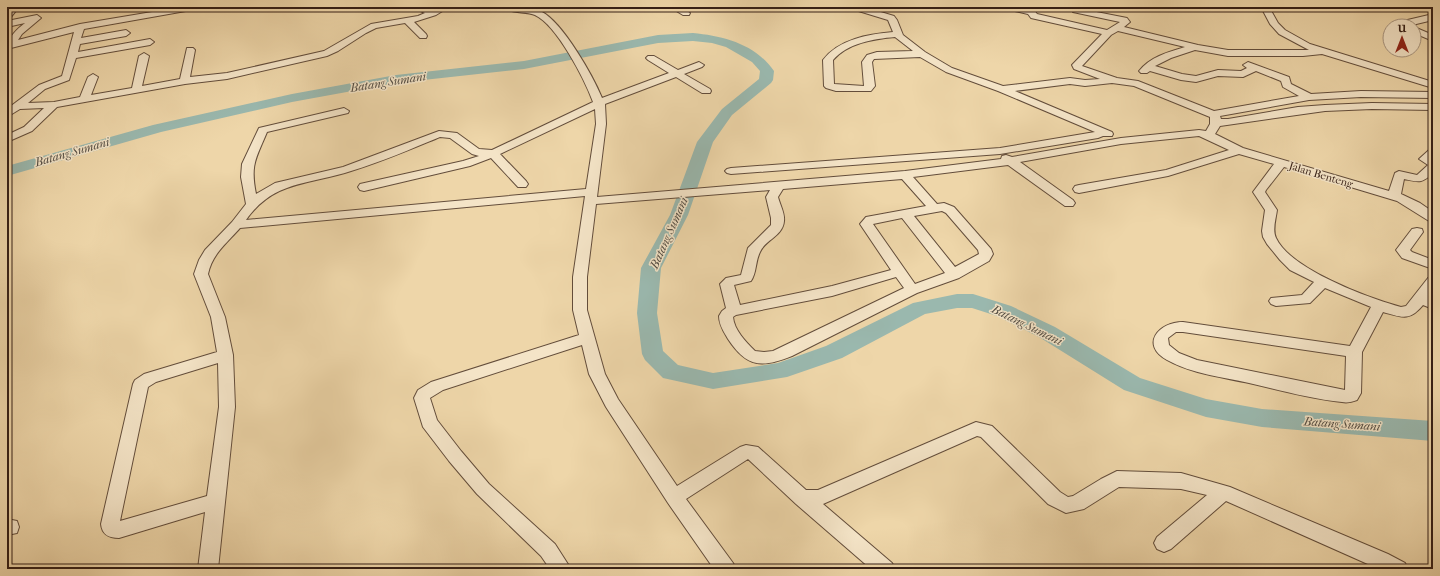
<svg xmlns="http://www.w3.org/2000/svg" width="1440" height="576" font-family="'IM FELL French Canon',serif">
	<rect width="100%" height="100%" fill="#eed6a9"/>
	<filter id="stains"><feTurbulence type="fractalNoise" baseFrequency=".005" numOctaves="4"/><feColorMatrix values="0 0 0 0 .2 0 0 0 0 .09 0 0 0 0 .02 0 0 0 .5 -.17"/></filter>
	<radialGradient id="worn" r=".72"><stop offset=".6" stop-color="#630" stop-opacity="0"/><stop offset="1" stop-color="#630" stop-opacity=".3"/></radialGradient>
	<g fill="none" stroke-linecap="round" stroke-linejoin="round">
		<path fill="#9ab8ae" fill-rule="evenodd" d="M693,33C724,36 755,44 774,71L773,80L771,83L732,115L713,142L688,215L661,268L657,313L663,351L678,365L713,373L778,363L826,346L913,303L957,294H973L1011,306L1055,327L1140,378L1206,399L1262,409L1433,421V441L1262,427L1206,417L1124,390L1039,337L997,316L972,308H957L925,314L842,358L787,377L713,389L663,378L645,360L642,354L637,313L641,268L670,215L697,142L722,109L759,79L760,71L752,62L726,47L712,43L693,41L658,43L524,69L396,83L292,102L161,132L7,176V166L153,125L292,94L396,75L524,61L658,35Z"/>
		<g stroke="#634d3b" stroke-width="2">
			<g id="minor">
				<polygon points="10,7 19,7 10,18 7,19 7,11"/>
				<path d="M182,7H201L197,9L84,29L81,38L126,30L130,33L126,36L80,44L78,52L150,39L154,42L150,45L76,58L69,80L45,89L28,103L54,102L80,97L88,77L93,74L98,77L91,95L132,88L139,56L144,53L149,56L142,86L180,79L187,48H193L195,50L190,77L227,73L324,51L371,24L418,16L425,13L412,7H424L432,10L438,7H449L436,15L414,22L426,34L427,36L426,38H420L405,23L376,28L366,33L338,51L327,56L227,79L185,84L57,107L32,131L7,142V135L24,127L44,108L20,109L7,117V109L39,85L62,76L74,32L7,49C7,38 17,29 25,23L7,27V21L37,15L41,18L22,34L18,40L80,24Z"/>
				<path d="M502,7C515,7 530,6 542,12C563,23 593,76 602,98L669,73L648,60L646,58L648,56H654L678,70L699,62L704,65L702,67L684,74L710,89L711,91L710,93H702L676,77L605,104L606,124L597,197L905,171L1001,159L1002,156L1006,155L1012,157L1121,138L1199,130L1206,131L1210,124V117L1134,86L1112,83L1085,86L1070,84L1015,91L1112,132L1113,134L1112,136H1103L1098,138L1000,154L731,174L727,173L725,171L727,169L731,168L1000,148L1095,132L998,91L946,72L920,57L874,59L872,62L875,86L871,91H836L826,88L824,86L823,60C839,39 869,34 893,32L888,20L852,9L851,7H864L894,16L897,20L903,35L925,52L952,68L1003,86L1070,78L1085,80L1100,79L1074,69L1072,65L1102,34L1031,18L1028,14L1015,11L1012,7L1031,9L1034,10L1037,14L1107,30L1120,22L1073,12L1072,10L1076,8L1127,18L1130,22L1124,27L1198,45L1228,50H1309L1279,34L1270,24L1261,7H1269L1278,23L1285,30L1310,44L1433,82V88L1322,54L1303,56H1228L1195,50L1171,58L1155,66L1182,74L1196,76L1218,70L1241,71L1247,68L1243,65L1248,62L1289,77L1291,84L1311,94L1361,91L1433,92V98L1361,97L1309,100L1220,116L1221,119H1228L1298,107L1325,105L1372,103L1433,104V110L1372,109L1325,111L1220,126L1215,134L1243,148L1389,191L1395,173L1399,171L1417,175L1428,165L1419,159L1429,150L1433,149V173C1421,184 1419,182 1404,179L1401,194L1420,203L1433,212V222L1429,221L1397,201L1284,167L1266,190L1265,192L1277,210C1276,218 1272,230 1276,238C1290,269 1368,298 1401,307L1406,306L1428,278L1433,277V291L1429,297L1433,299V309L1423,305C1409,322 1401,317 1383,312L1362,352L1361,393L1357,400C1352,402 1347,403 1342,402C1311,399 1280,390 1249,383C1222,377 1192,374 1167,360C1140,345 1158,322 1183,322L1350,346L1371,307L1325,288L1310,303L1276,306L1271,304L1269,301L1271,298L1302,295L1314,282L1290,270L1280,260L1267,244L1263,237L1262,231L1265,210L1253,192L1274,164L1239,154L1168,176L1079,193L1075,192L1073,189L1075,186L1079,185L1166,170L1229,150L1199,136L1121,144L1020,162L1073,200L1075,203L1073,206H1065L1008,165L913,177L937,204L944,203L954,207L991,249L993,254L989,261L959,278L917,293L792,356C762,368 747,368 728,339C724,332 719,325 719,316L722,311L726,308L720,284L726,278L741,275L748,248L771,225V218L766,197L770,190L596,204L587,277V310L605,374L618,399L677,486L740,447L746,445L758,447L806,490H818L976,422L992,426L1060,492L1068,497L1073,496L1101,479L1117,471L1181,473L1230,487L1388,554L1405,563L1408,569H1379L1226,501L1171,549L1164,552L1157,549L1154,543L1157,537L1207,495L1181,489L1119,487L1084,509L1066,513L1048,504L981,437L977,436L823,504L892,563L895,569H871L796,504L748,459L686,499L733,563L736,569H714L668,503L606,407L589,374L582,345L443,390L430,398L437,420L461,451L489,484L555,544L571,569H550L541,556L477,494L449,461L423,427L414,398L418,390L431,382L579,335L573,310V277L585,196L240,228C227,243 212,254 208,274L225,317L233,355L235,407L218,569H198L205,512L119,538C109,538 102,535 101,524L133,384L135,380L144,374L217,352L211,317L194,274L199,260L205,250L232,222L246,204L241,177L242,164L259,128L344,108L349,111L348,113L267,132C256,159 250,164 256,194L275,183L343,167L439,131L457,133L479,149L492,150L593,102C585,80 557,25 535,15C525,11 510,14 502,7ZM1118,31L1185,47C1168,52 1150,57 1139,71L1141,73H1147L1150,71L1181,80L1196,82L1218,76L1243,77L1256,71L1281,81L1283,87L1299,96L1214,111L1138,81L1117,78L1082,66L1111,35ZM895,37L913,51L877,52L867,55L862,62L864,86L834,84L833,60C848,43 873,39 895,37ZM595,109L596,124L586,189L246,220C274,180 309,185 351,171C381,162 411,149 440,137L450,138L472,154L479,156L463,161L360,184L358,187L360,190L364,191L470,166L491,158L518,187H526L528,184L526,181L500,154ZM902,179L926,206L866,217L860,224L891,270L832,286L740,305L734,285L751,281C757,272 755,262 760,252C765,240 783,236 784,221C785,213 780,205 778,197L783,189ZM942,211L946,213L978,250L979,254L955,267L914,216ZM902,218L945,273L915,284L873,224ZM896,277L904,288L773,351L764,352L755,351C746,342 734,330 733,317L736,315L832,296ZM1176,332H1183L1346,356L1345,390L1197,360L1179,353L1169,345L1168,338ZM218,363L219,407L207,496L120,521L148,387L156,382Z"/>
				<polygon points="592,7 601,7 597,9"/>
				<polygon points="670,7 680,7 690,13 689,15 683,15"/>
				<polygon points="1433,14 1433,20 1408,26 1399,26 1398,24 1399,22"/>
				<polygon points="1414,27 1433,35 1433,41 1414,33"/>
				<polygon points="1417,228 1422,229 1423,232 1410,250 1412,252 1433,260 1433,269 1402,258 1396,250 1412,229"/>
				<polygon points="7,519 17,521 19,527 17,533 7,535"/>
			</g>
		</g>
		<use href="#minor" fill="#f4e4c7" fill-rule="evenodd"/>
	</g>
	<g text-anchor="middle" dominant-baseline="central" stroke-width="3" stroke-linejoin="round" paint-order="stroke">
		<g font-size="11" fill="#351f16" stroke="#f4e4c7">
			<text transform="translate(1321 175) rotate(17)">Jalan Benteng</text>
		</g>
		<g font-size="12" font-style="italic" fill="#534d44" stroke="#f4e4c7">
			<text transform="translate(388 82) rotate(-9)">Batang Sumani</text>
			<text transform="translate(72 152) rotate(-16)">Batang Sumani</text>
			<text transform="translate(669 233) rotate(-66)">Batang Sumani</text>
			<text transform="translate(1027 325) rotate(26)">Batang Sumani</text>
			<text transform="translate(1342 424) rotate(4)">Batang Sumani</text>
		</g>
	</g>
	<rect width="1440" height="576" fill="none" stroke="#eed6a9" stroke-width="24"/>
	<rect x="8" y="8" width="1424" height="560" fill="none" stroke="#351f16" stroke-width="2"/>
	<rect x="12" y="12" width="1416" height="552" fill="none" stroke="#351f16"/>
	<g transform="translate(1402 38)"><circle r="19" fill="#f4e4c7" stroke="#a89580"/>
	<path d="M0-3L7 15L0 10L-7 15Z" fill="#8f2418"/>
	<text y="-6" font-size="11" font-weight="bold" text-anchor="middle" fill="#351f16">U</text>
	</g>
	<rect width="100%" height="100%" filter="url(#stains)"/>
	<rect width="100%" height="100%" fill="url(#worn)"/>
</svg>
